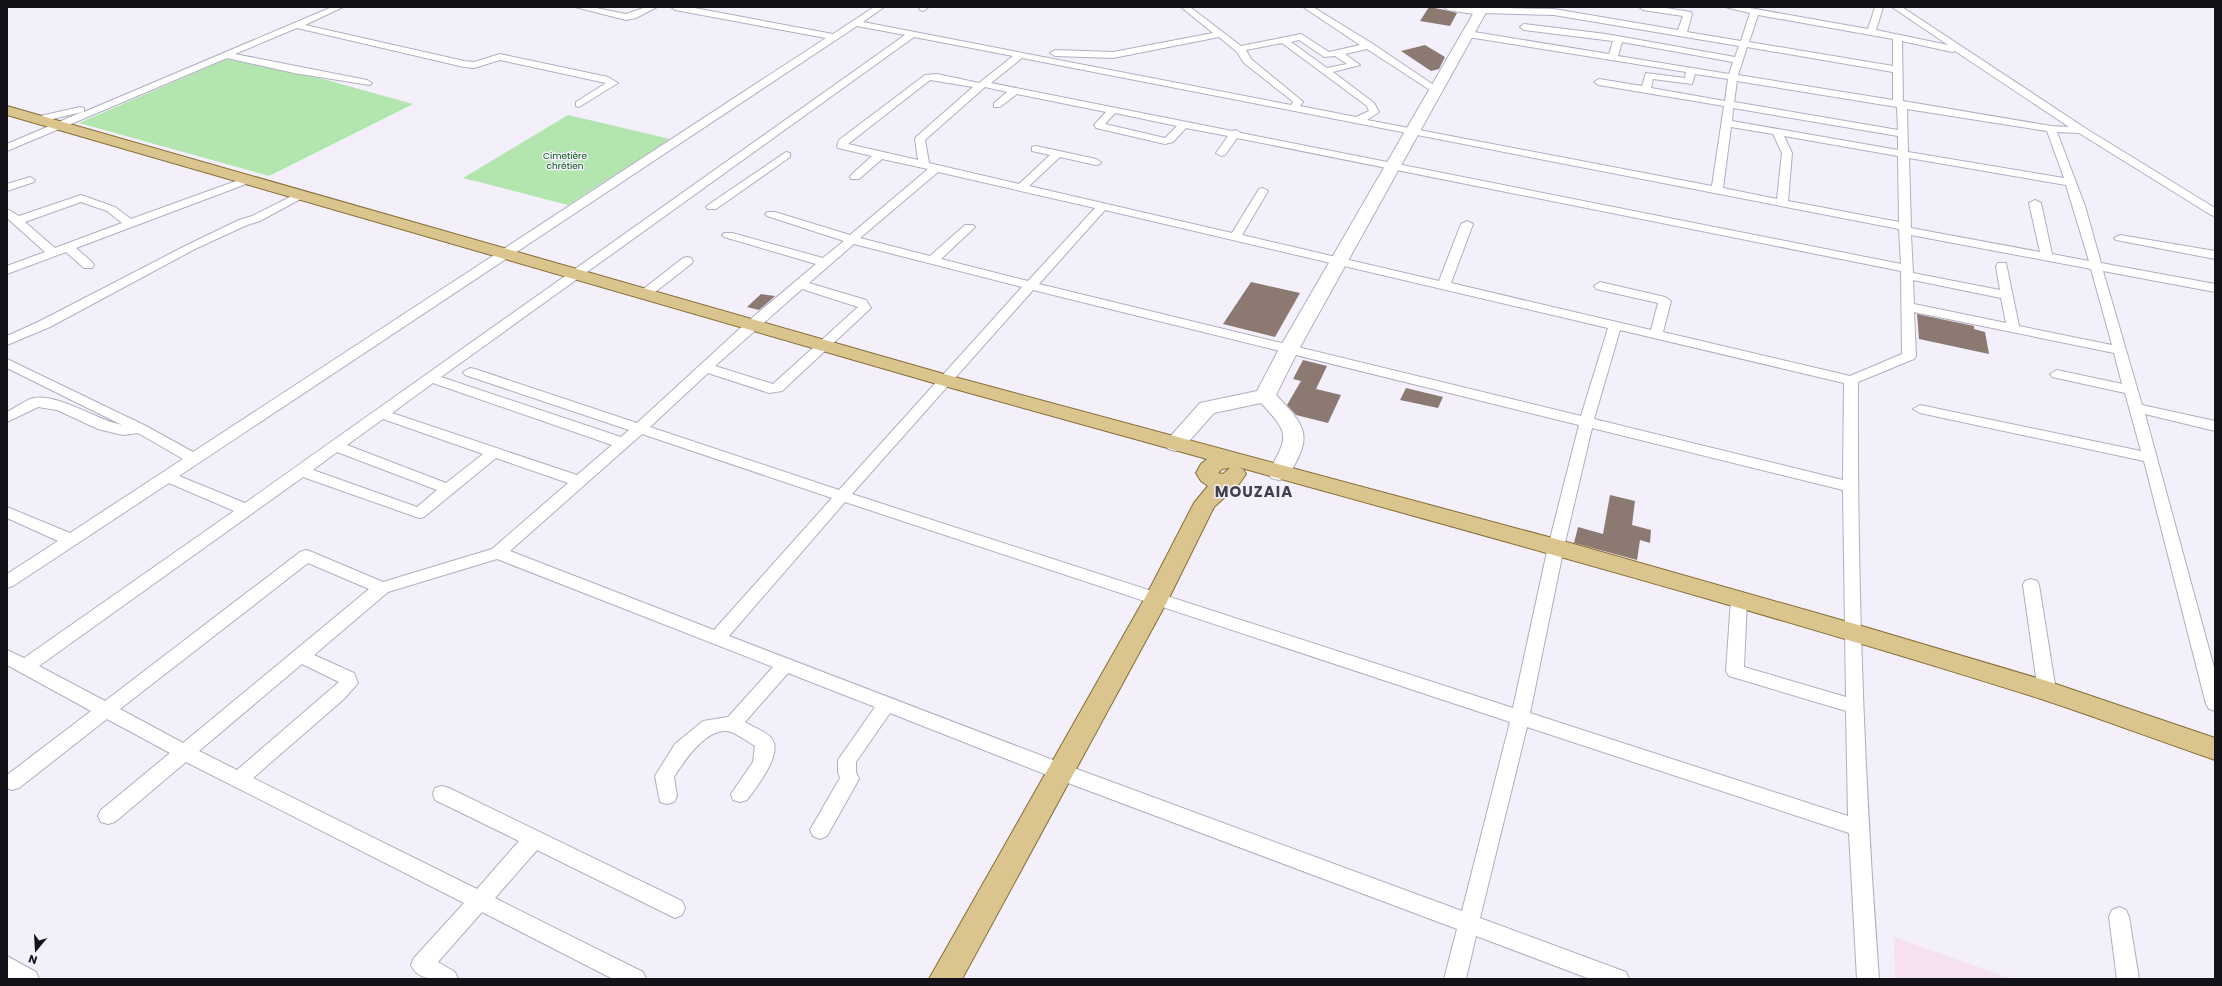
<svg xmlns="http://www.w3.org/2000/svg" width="2222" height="986" font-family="Poppins,sans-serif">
	<rect width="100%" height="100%" fill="#f3f0fc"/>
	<polygon fill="#f5e1f1" points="1894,937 2012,979 1895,979"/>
	<g fill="#b3e5af">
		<polygon points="227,59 323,79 413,104 269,176 79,123"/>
		<polygon points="568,115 670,139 568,205 463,178"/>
	</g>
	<g fill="#8c7971">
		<polygon points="1429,7 1445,10 1457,13 1450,26 1420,21"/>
		<polygon points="1425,45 1445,57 1439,69 1431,71 1401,51"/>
		<polygon points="1251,282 1300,293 1275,337 1223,324"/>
		<polygon points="761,294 775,296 759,310 747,307"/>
		<polygon points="1917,314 1974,326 1974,329 1985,332 1989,354 1919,339"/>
		<polygon points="1303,360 1327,366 1316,389 1341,395 1328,423 1296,415 1287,405 1301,381 1293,379"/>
		<polygon points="1406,388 1443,397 1438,408 1400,400"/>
		<polygon points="1610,495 1635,501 1632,525 1651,530 1650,543 1640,540 1637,560 1574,543 1578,527 1603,534"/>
	</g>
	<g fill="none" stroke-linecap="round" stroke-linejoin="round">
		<g stroke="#b2aec1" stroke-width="2">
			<g id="street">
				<polygon points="332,7 343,7 305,25 464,61 474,62 500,54 608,77 618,83 579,107 576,106 576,102 606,83 500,60 474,68 464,67 297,28 235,54 367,80 372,83 370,85 294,73 227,58 7,151 7,144 82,112 40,122 35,119 36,117 80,107 84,108 84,112"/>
				<polygon points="575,7 591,7 626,14 646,7 657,7 636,18 626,20"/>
				<path d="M671,7H689L833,34L874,7H884L863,22L1291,105L1293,102L1291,100L1244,63L1237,52L1219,37L1113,58L1055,56L1050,53L1055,50L1113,52L1213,33L1181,7H1190L1241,46L1301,34L1329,52L1360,45L1303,7H1313L1373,44L1441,90L1436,93L1433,92L1367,49L1345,54L1360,65L1333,72L1374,103L1379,112L1367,120L1712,186L1724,106L1599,85L1594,82L1599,79L1642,86L1646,73L1685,78L1686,72L1468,37L1464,34L1468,31L1609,54L1613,41L1524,30L1520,27L1524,24L1606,34L1735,57L1739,46L1554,15L1484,13L1480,15L1448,10L1444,7L1554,9L1678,30L1683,16L1643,10L1639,7H1660L1691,12L1692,14L1687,32L1741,41L1750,13L1725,7H1744L1868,29L1875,7H1883L1876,30L1948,45L1892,7H1902L2085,128L2215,208V216L2211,215L2079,133L2057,132L2085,206L2101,263L2215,284V292L2103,271L2142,405L2215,421V431L2145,414L2215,671V711L2209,709L2206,704L2144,461L1920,413L1913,409L1920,405L2141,451L2125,393L2052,377L2050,374L2057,370L2122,384L2114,353L1914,312L1916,356L1914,359L1858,382C1857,582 1864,780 1879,979H1857L1849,833L1527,727L1480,918L1626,972L1629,979H1590L1476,936L1466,979H1444L1457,929L1052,777L890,713L856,762V772L859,779L827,836L820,839L813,836L810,830L840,778L838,772V760L875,707L788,673L745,722C753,727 767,732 772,739C783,754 756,788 747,800L740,802L733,800L731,794L753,762L755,746C748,742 739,735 731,732C708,725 684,761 674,777L677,796L674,802L667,804L660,802L655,776L675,744L703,721L728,717L773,667L497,559L388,592L314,655L354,673L358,683L344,699L253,778L477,889L519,841L435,800L433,794L435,788L442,786L449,788L682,901L685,908L682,915L675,918L537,850L495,898L643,972L646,979H613L482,912L438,962L455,972L458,979C441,979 419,983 411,965L414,958L464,903L186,762L115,822L108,824L101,822L98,816L101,810L170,753L107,719L19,788L12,790L7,788V775L91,711L7,665V650L24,658L234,511L169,483L13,586L7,588V574L58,541L7,518V507L70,533L183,459L138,433L123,435L98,429L57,410L38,407L7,422V412C15,408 25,400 34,398C60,394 96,420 122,425L7,368V359L146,426L193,452L826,38L675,10ZM1758,15L1893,39V66L1749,42ZM857,26L905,35L245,503L179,476ZM914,37L1013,56L979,83L937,74L925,75L839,140L837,146L838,148L872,156L851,175L850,177L851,179H859L882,159L928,169L850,235L775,212H767L765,214L767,216L844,241L823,258L732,233H724L722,235L724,237L816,264L747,322L637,423L475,369L470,368L463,372L465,375L629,430L621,437L441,377ZM1299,40L1324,57L1335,56L1347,64L1327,68L1291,42ZM1902,41L1952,52L1955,51L2069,127L2051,126L1903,101ZM1622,42L1733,62L1729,74L1618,56ZM1282,43L1367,106L1369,111L1356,117L1300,106L1303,102L1301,100L1251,59L1246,50ZM1747,47L1893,72V100L1738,75ZM1022,58L1899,229L1901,264L1241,133L1236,130L1232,131L991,83ZM1695,74L1728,79L1725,101L1651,88L1653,79L1692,84ZM930,80L973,87L916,137L915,139L918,160L848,144ZM1737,81L1897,107L1898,130L1734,102ZM985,87L1007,92L994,103V107H1000L1017,94L1106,112L1094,125L1096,128L1165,144L1173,142L1186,128L1228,136L1216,153L1221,156L1225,155L1237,138L1901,271L1902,354L1850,376L1663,332L1671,301L1665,297L1600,282L1594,286L1596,289L1658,303L1651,330L1451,283L1473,224L1467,221L1461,224L1439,281L1242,235L1268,191L1263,188L1259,189L1232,233L1029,186L1060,157L1096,165L1100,164L1101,162L1096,159L1036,146L1032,147V151L1050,155L1019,184L929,163L925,140ZM1733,108L1898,136V150L1732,121ZM1907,109L2047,131L2064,178L1908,152ZM1115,113L1177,126L1165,138L1105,124ZM1731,127L1773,134L1782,153L1777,199L1723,188ZM1784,136L1898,156L1899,222L1788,201L1792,153ZM1909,158L2066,185L2089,261L2052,254L2041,203L2035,200L2029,203L2040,252L1911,228ZM938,172L1095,208L1028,281L941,259L973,229L975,227L973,225H965L930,256L860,238ZM1105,210L1608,328L1581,416L1039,284ZM1911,235L2091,269L2112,345L2019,326L2006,263H1998L1996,266L2000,290L1913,273ZM854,244L1022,287L839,490L650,427L708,373L769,393L782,391L871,308L866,300L809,283ZM1913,280L2001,298L2006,323L1914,304ZM802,289L858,307L773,384L715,366ZM1033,290L1579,425L1548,547L1513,708L852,494ZM1620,330L1844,383L1843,480L1594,419ZM433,383L612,445L577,475L392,413ZM383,419L483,454L446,483L347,445ZM1592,428L1843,490L1846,697L1744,667L1747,600L1745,596L1739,594L1733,596L1731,600L1726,671L1729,676L1846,711L1848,816L1530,713L1564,547ZM642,434L832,498L714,630L510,551ZM337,452L437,490L417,507L313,470ZM496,458L568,483L492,549L383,582L312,552L306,550L300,552L105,701L39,666L303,477L419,518L424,517ZM845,502L1510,722L1462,911L1066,765L729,636ZM308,563L369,589L183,743L120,709ZM302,664L339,682L237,770L199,751Z"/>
				<polygon points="919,7 929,7 923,11 920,10"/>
				<polygon points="786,152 790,153 790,157 716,209 708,209 706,207 708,205"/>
				<path d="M250,176L255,179L254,181L76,248L92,262L94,265L92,268H84L66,252L7,274V266L45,252L7,218V209L19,216L81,195L115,207L131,219ZM81,202L107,211L122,223L55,248L25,222Z"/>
				<polygon points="30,177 35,180 34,182 7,191 7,184"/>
				<polygon points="302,191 308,194 306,196 260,221 247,225 195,249 50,327 7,345 7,336 40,321 187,245 239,220 252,216"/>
				<polygon points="2120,235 2215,251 2215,259 2116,240 2114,238"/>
				<polygon points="687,257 691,258 693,261 691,264 650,296 642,296 640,293 642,290 683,258"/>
				<polygon points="2031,579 2037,581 2039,585 2056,691 2053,696 2047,698 2041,696 2038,691 2023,585 2025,581"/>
				<polygon points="2119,907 2126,910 2129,917 2139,979 2117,979 2109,917 2112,910"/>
				<polygon points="7,956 36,972 39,979 7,978"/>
			</g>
		</g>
		<g stroke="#b2aec1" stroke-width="2">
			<g id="secondary">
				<path d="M1477,7H1489L1299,349L1276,395C1309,429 1312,437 1287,478L1279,480L1271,478L1268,473C1288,436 1291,435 1261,403L1214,413L1182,449L1175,451L1168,449L1164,444L1168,439L1200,403L1257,391L1279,349Z"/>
				<polygon points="1494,7 1512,7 1514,10 1508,14 1496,10"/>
			</g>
		</g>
		<g stroke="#856e33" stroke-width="2">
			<path id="primary" d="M7,106L951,376L1556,539L1855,624L2047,681L2215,738V760C2157,740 2099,718 2041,699C1775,615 1507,542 1238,467L1243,469L1246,474L1239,484L1214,507L1169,598L962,979H929L1146,596L1194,503L1208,486L1201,481L1196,473L1201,464L1207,459L937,384L7,115ZM1230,468L1223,474L1218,473L1222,469Z"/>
		</g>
		<use href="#street" fill="#fff" fill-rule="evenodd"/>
		<use href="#secondary" fill="#fff" fill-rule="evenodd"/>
		<use href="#primary" fill="#dbc58e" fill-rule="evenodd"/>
	</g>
	<g text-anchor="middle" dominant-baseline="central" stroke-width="3" stroke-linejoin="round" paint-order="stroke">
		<g font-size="9" fill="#035606" stroke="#f3f0fc">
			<text x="565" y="156">Cimetière<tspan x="565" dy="10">chrétien</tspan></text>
		</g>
		<g font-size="15" font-weight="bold" letter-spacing="1" fill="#433f4f" stroke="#f3f0fc">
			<text x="1254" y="491">MOUZAIA</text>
		</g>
	</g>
	<rect width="2222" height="986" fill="none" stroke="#131218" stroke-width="16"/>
	<g transform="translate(36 950) rotate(198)" stroke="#f3f0fc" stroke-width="3" paint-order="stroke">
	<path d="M0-3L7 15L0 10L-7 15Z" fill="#131218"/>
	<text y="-6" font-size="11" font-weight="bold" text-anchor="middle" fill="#131218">N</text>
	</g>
</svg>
